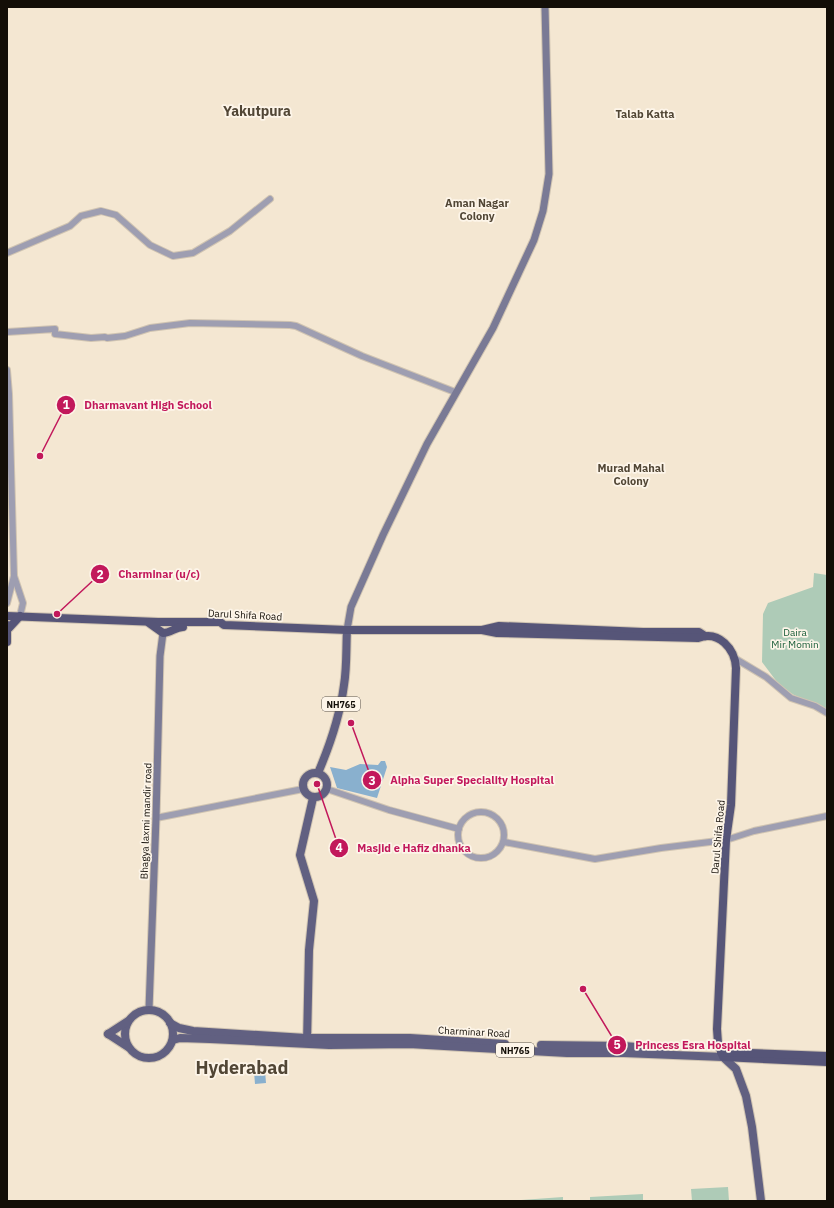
<svg xmlns="http://www.w3.org/2000/svg" width="834" height="1208" font-family="'IBM Plex Sans',sans-serif">
	<rect width="100%" height="100%" fill="#f4e7d2"/>
	<g fill="#aecbb7">
		<polygon points="814,573 827,575 827,709 794,695 780,686 762,662 763,614 768,603 813,587"/>
		<polygon points="728,1187 729,1201 692,1201 691,1189"/>
		<polygon points="643,1194 643,1201 590,1201 590,1197"/>
		<polygon points="563,1197 563,1201 521,1201 521,1200"/>
	</g>
	<g fill="#89b0ce">
		<polygon points="381,761 385,761 387,767 377,798 337,788 330,767 346,770 360,764 378,765"/>
		<polygon points="265,1071 266,1083 255,1084 254,1072"/>
	</g>
	<g fill="none" stroke-linecap="round" stroke-linejoin="round">
		<g stroke="#d0c4b2" stroke-width="8">
			<g id="tertiary">
				<polyline points="7,253 70,226 81,216 101,211 116,215 150,245 173,256 193,253 230,231 270,199"/>
				<polyline points="7,332 55,329 55,334 91,338 105,337 107,338 125,336 150,328 190,323 290,325 296,326 362,356 455,392"/>
				<polyline points="7,370 9,394 14,576 23,603 20,616"/>
				<polyline points="7,603 14,576"/>
				<polyline points="736,659 766,677 791,698 815,706 827,713"/>
				<polyline points="327,789 389,810 459,829"/>
				<circle cx="481" cy="835" r="23"/>
				<polyline points="156,818 303,789"/>
				<polyline points="504,842 595,859 661,848 726,840 754,831 827,816"/>
			</g>
		</g>
		<g stroke="#d0c4b2" stroke-width="9">
			<g id="secondary">
				<polyline points="347,630 351,607 383,535 427,444 493,328 534,240 543,211 549,174 545,7"/>
				<polyline points="149,1009 156,818 160,656 163,633"/>
			</g>
		</g>
		<g stroke="#d0c4b2" stroke-width="10">
			<g id="primary">
				<circle cx="315" cy="785" r="12"/>
				<path d="M318,773C330,745 340,716 344,685C347,667 346,648 347,630"/>
				<circle cx="149" cy="1034" r="24"/>
				<polyline points="170,1023 179,1028 193,1031 306,1038 410,1038 505,1044"/>
				<polyline points="108,1034 128,1047"/>
				<polyline points="108,1034 128,1021"/>
				<polyline points="173,1040 180,1038 210,1039 329,1045 409,1044 567,1053 624,1053 723,1057 736,1069 746,1096 752,1127 761,1201"/>
				<polyline points="307,1043 309,950 314,901 300,855 313,798"/>
				<polyline points="541,1045 624,1046 661,1049"/>
			</g>
		</g>
		<g stroke="#d0c4b2" stroke-width="10">
			<g id="trunk">
				<polyline points="7,616 158,622 220,622 224,625 347,630 482,630 499,626 643,632 699,632 705,636"/>
				<path d="M149,623L163,633C171,633 175,627 183,627"/>
				<polyline points="7,625 7,642"/>
				<polyline points="8,629 20,616"/>
				<path d="M482,630L497,633L698,638C719,630 735,649 736,668L731,805L726,840L717,1029L718,1043L723,1057L827,1062"/>
				<polyline points="721,1052 827,1056"/>
			</g>
		</g>
		<use href="#tertiary" stroke="#9e9eb1" stroke-width="6"/>
		<use href="#secondary" stroke="#7a7a95" stroke-width="7"/>
		<use href="#primary" stroke="#616081" stroke-width="8"/>
		<use href="#trunk" stroke="#565578" stroke-width="8"/>
	</g>
	<g text-anchor="middle" dominant-baseline="central" stroke-width="3.5" stroke-linejoin="round" paint-order="stroke">
		<g fill="#fdf5e9" stroke="#59534b" stroke-width="1">
			<rect x="322" y="697" width="38" height="14" rx="3"/>
			<rect x="496" y="1043" width="38" height="14" rx="3"/>
		</g>
		<g font-size="9" font-weight="bold" fill="#130e07">
			<text x="341" y="704">NH765</text>
			<text x="515" y="1050">NH765</text>
		</g>
		<g font-size="10" fill="#130e07" stroke="#fdf5e9">
			<text transform="translate(245 615) rotate(3)">Darul Shifa Road</text>
			<text transform="translate(146 821) rotate(-88)">Bhagya laxmi mandir road</text>
			<text transform="translate(718 837) rotate(-85)">Darul Shifa Road</text>
			<text transform="translate(474 1032) rotate(3)">Charminar Road</text>
		</g>
		<g font-size="10" fill="#165b36" stroke="#fdf5e9">
			<text x="795" y="632">Daira<tspan x="795" dy="12">Mir Momin</tspan></text>
		</g>
		<g font-size="11" font-weight="bold" fill="#514635" stroke="#fdf5e9">
			<text x="645" y="114">Talab Katta</text>
			<text x="477" y="203">Aman Nagar<tspan x="477" dy="13">Colony</tspan></text>
			<text x="631" y="468">Murad Mahal<tspan x="631" dy="13">Colony</tspan></text>
		</g>
		<g font-size="14" font-weight="bold" fill="#514635" stroke="#fdf5e9">
			<text x="257" y="111">Yakutpura</text>
		</g>
		<g font-size="18" font-weight="bold" fill="#514635" stroke="#fdf5e9">
			<text x="242" y="1067">Hyderabad</text>
		</g>
	</g>
	<path fill="none" stroke="#c2185b" stroke-width="1.5" d="M40 456L66 405M57 614L100 574M351 723L372 780M317 784L339 848M583 989L617 1045"/>
	<g fill="#c2185b" stroke="#fdf5e9" stroke-width="1.5">
		<circle cx="40" cy="456" r="4"/>
		<circle cx="57" cy="614" r="4"/>
		<circle cx="351" cy="723" r="4"/>
		<circle cx="317" cy="784" r="4"/>
		<circle cx="583" cy="989" r="4"/>
		<circle cx="66" cy="405" r="10"/>
		<circle cx="100" cy="574" r="10"/>
		<circle cx="372" cy="780" r="10"/>
		<circle cx="339" cy="848" r="10"/>
		<circle cx="617" cy="1045" r="10"/>
	</g>
	<g font-size="12" text-anchor="middle" font-weight="bold" fill="#fff">
		<text x="66" y="409">1</text>
		<text x="100" y="579">2</text>
		<text x="372" y="785">3</text>
		<text x="339" y="852">4</text>
		<text x="617" y="1049">5</text>
	</g>
	<g font-size="11" text-anchor="middle" font-weight="bold" fill="#c2185b" stroke="#fdf5e9" stroke-width="3.5" stroke-linejoin="round" paint-order="stroke">
		<text x="148" y="409">Dharmavant High School</text>
		<text x="159" y="578">Charminar (u/c)</text>
		<text x="472" y="784">Alpha Super Speciality Hospital</text>
		<text x="414" y="852">Masjid e Hafiz dhanka</text>
		<text x="693" y="1049">Princess Esra Hospital</text>
	</g>
	<rect width="834" height="1208" fill="none" stroke="#130e07" stroke-width="16"/>
</svg>
